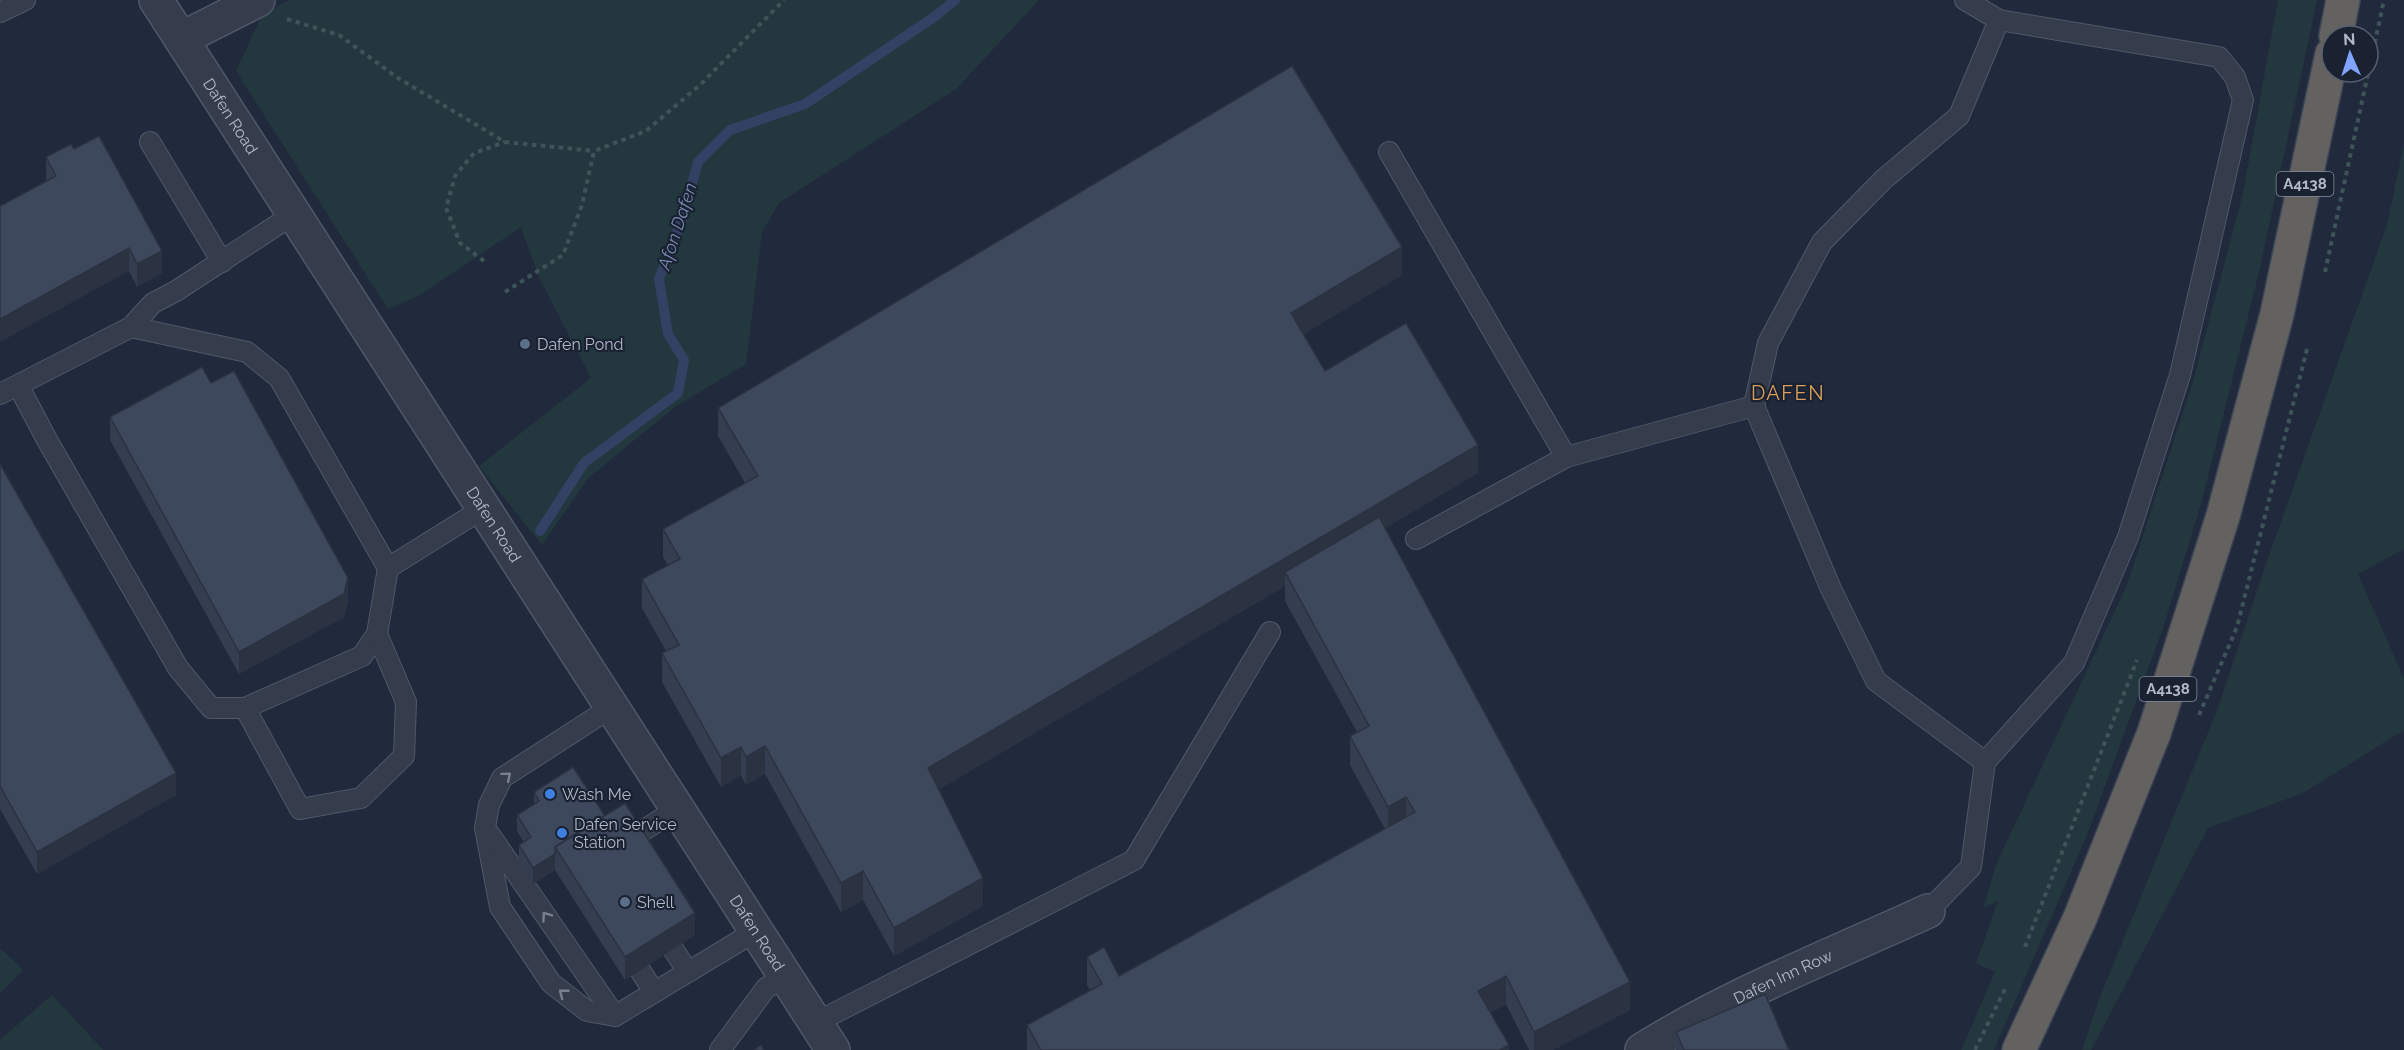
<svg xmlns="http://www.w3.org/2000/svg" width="2404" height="1050" font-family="Raleway,sans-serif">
	<rect width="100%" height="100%" fill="#212a3d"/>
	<g fill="#23383e">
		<polygon points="290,0 1039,0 956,89 779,203 762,232 746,364 675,407 588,478 542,545 479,466 591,378 539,277 521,227 418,296 388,309 236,71 262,15"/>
		<polygon points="2278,0 2317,0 2259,272 2201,504 2163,628 2088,832 1994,1050 1961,1050 1995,972 1976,963 1998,901 1984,907 1996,865 2127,585 2193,382 2243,193"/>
		<polygon points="2404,144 2404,549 2358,574 2404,679 2404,730 2303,793 2208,828 2091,1050 2082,1050 2100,997 2218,708 2265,567 2387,225"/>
		<polygon points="0,948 23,970 0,993"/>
		<polygon points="52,995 103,1050 0,1050 0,1040"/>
	</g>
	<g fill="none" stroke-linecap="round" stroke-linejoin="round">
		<polyline stroke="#324164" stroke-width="10" points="540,531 584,463 678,393 684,360 668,334 659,279 681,222 698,162 730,130 805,104 937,15 955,0"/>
		<g stroke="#505868" stroke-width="22">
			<g id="service">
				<polyline points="0,12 25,0"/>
				<polyline points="150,142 222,262"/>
				<polyline points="1389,152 1566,457"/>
				<polyline points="131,327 153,303 176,291 294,214"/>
				<polyline points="0,394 18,385"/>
				<polyline points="1416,539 1566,457 1754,406"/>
				<polyline points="388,568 279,378 247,352 131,327 18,385 47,440 178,668 211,708 245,708 362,656 377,634 388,568 484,508"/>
				<polyline points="612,707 502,778 489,805 485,828 500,907 551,983 587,1011 615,1016 756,931"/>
				<polyline points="245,708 300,809 361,798 404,756 406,702 377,634"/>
				<polyline points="1985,762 1876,681 1831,589 1754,406 1768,343 1822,242 1884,179 1959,116 1999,20"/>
				<polyline points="490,835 615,1016"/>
				<polyline points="633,837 677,809"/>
				<polyline points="1928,911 1971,867 1985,762 2074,663 2128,537 2180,375 2243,100 2235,77 2219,57 1999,20 1965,0"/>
				<polyline points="673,949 688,972"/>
				<polyline points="640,970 654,992"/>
				<polyline points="815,1023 1134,860 1270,632"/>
				<polyline points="720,1050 766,988 786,976"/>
			</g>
		</g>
		<g stroke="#505868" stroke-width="36">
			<g id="minor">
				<polyline points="181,39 258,0"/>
				<path id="s1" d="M1642,1050C1732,994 1832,955 1928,911"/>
			</g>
		</g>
		<g stroke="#505868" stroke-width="36">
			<g id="tertiary">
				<path id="s2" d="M156,0L833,1050"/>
			</g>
		</g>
		<g stroke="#3d4555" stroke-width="36">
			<g id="trunk">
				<polyline points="2336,36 2343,0"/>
				<polyline points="2019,1050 2080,918 2154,733 2223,516 2277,314 2332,54"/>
			</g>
		</g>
		<g stroke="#3e5459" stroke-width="4" stroke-dasharray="4.5 4.5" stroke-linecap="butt">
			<polyline points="287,19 339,35 398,78 505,142 594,151"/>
			<polyline points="484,261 460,243 446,208 455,176 474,153 505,142"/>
			<polyline points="2325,272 2384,0"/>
			<polyline points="505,292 563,255 582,205 594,151 646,131 701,84 784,0"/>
			<polyline points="2199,715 2237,627 2307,349"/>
			<polyline points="2025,947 2137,660"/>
			<polyline points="1975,1050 2005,989"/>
		</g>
		<use href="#service" stroke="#353d4d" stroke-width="20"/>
		<use href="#minor" stroke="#353d4d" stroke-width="33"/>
		<use href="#tertiary" stroke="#353d4d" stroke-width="33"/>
		<use href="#trunk" stroke="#646260" stroke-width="33"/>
	</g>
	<g fill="#343e50">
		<polygon points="74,149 162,273 137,287 129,271 46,181 46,157"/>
		<polygon points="1402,275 1303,334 1325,371 1478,473 1385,528 1630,1010 1553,1050 1529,1050 1506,1004 1490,1013 1509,1050 1027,1050 1027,1025 1090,990 1087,985 1087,957 1119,976 1385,829 1350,765 1350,736 1357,732 1285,601 1285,586 939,789 983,906 894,956 863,900 841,912 765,774 746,785 741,775 721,787 662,682 662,653 666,651 642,608 642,579 668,565 663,557 663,529 745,483 718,436 718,408"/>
		<polygon points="211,383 348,601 344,617 239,674 110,440 110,417"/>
		<polygon points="0,464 176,795 37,874 0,809"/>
		<polygon points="534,792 605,816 695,935 625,980 555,870 533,884 519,861 519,845 524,842 517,831 517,815 534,804"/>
		<polygon points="1676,1032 1789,1050 1676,1050"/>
	</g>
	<g fill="#2b3241">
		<polygon points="1402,247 1402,275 1291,342 1291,313"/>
		<polygon points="129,248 129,271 0,342 0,319"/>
		<polygon points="162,251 162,273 137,287 137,264"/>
		<polygon points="1478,445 1478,473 1291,583 1285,572 1285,586 928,796 928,768"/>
		<polygon points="348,578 348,601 344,617 239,674 239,652"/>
		<polygon points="765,746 765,774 746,785 746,757"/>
		<polygon points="741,747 741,775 721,787 721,758"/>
		<polygon points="176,773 176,795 37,874 37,852"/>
		<polygon points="1406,797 1406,826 1388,835 1388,807"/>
		<polygon points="555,854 555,870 533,884 533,868"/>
		<polygon points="863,871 863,900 841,912 841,883"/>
		<polygon points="983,878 983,906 894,956 894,928"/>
		<polygon points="695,913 695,935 625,980 625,957"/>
		<polygon points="1506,976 1506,1004 1478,1020 1478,991"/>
		<polygon points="1630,982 1630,1010 1553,1050 1534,1050 1534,1032"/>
		<polygon points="1509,1045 1509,1050 1500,1050"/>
	</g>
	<g fill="#3d485d" stroke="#2b3241" stroke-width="1.5">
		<polygon points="1292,66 1402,247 1291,313 1325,371 1406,323 1478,445 928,768 983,878 894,928 863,871 841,883 765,746 746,757 741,747 721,758 662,653 679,645 642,579 680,559 663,529 758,476 718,408"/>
		<polygon points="99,136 162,251 137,264 129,248 0,319 0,206 56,176 46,157 71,144 74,149"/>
		<polygon points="202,367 211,383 234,371 348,578 344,594 239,652 110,417"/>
		<polygon points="0,464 176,773 37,852 0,786"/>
		<polygon points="1379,517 1630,982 1534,1032 1506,976 1478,991 1509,1045 1500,1050 1041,1050 1027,1025 1102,984 1087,957 1104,947 1119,976 1415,812 1406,797 1388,807 1350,736 1369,726 1285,572"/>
		<polygon points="573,767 605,816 555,847 555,854 533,868 519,845 531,837 517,815 539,801 534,792"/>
		<polygon points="625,803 695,913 625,957 555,847"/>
		<polygon points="1765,994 1789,1050 1684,1050 1676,1032"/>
		<polygon points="761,1045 764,1050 754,1050"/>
	</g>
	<defs><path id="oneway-chevron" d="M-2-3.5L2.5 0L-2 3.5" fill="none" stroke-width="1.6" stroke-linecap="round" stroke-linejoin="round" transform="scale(1.5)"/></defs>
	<g stroke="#798191">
		<use href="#oneway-chevron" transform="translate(507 776) rotate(-40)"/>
		<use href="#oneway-chevron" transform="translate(546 916) rotate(-125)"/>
		<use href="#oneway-chevron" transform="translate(563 993) rotate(-142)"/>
	</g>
	<g fill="#5c6f8a" stroke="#1a2232" stroke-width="2">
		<circle cx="525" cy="344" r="6"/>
		<circle cx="625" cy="902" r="6"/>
	</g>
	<g fill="#3f7fe0" stroke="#1a2232" stroke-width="2">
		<circle cx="550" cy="794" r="6"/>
		<circle cx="562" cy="833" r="6"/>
	</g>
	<g text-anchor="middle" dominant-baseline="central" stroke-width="4.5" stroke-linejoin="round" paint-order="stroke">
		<g fill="#1a2232" stroke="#848b9c" stroke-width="1.5">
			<rect x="2276.5" y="172" width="57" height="24" rx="4.5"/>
			<rect x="2139.5" y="677" width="57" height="24" rx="4.5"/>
		</g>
		<g font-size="15" font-weight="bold" fill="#b1b8c9">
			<text x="2305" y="184">A4138</text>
			<text x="2168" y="689">A4138</text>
		</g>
		<g font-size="16" fill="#b1b8c9" stroke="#1a2232">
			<text stroke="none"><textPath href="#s2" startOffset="138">Dafen Road</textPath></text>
			<text stroke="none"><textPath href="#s2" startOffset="624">Dafen Road</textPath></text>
			<text stroke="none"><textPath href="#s2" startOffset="1110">Dafen Road</textPath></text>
			<text stroke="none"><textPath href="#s1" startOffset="159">Dafen Inn Row</textPath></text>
		</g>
		<g font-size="16" fill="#b1b8c9" stroke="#1a2232" text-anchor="start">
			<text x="537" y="344">Dafen Pond</text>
			<text x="562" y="794">Wash Me</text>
			<text x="574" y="824">Dafen Service<tspan x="574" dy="18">Station</tspan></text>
			<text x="637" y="902">Shell</text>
		</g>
		<g font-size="18" font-style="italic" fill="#768ab2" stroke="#1a2232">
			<text transform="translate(677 226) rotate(-72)">Afon Dafen</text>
		</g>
		<g font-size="20" letter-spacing="1.5" fill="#dc9f59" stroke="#1a2232">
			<text x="1788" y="393">DAFEN</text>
		</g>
	</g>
	<g transform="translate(2350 54) rotate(357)"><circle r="28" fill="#1a2232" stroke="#565e6e" stroke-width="1.5"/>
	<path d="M0-4.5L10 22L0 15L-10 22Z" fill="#80a4ff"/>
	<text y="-9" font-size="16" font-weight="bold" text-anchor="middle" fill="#b1b8c9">N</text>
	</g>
</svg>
